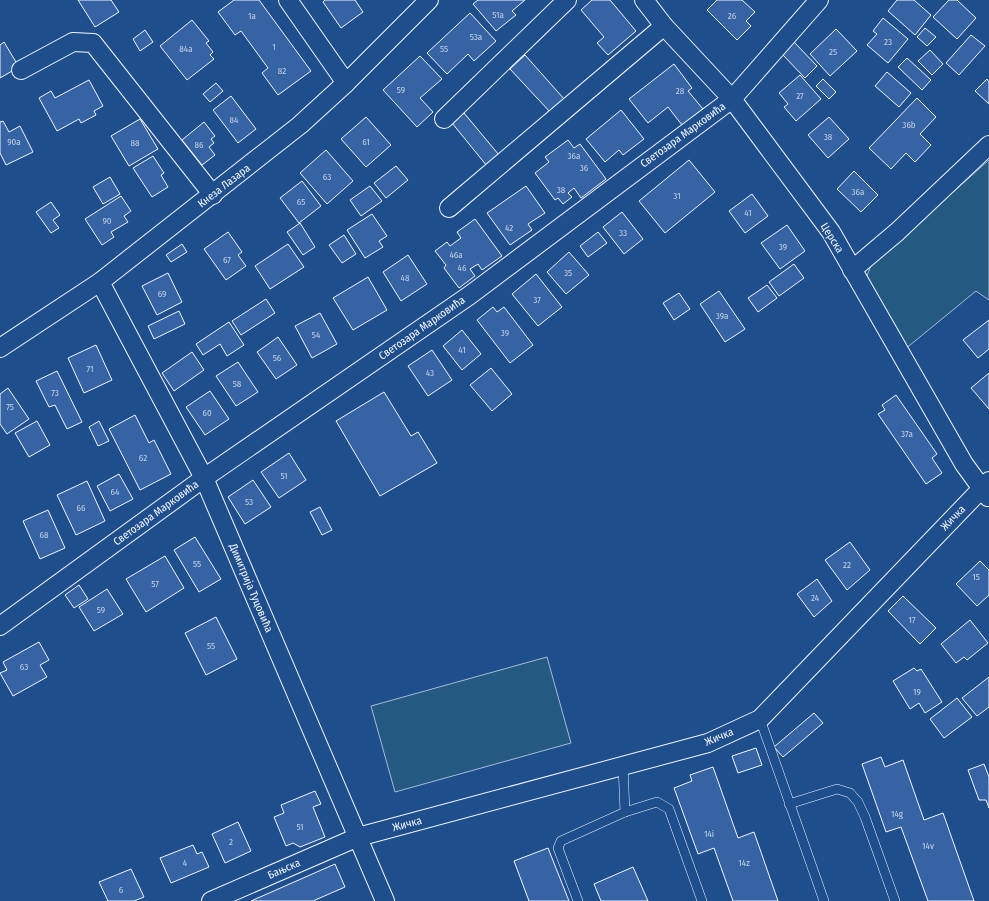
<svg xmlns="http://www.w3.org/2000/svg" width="989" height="901" font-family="'Fira Sans Condensed',sans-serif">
	<rect width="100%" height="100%" fill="#1f4e8c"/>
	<g fill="#245a82" stroke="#a8bbd7">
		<polygon points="989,160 989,300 976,291 904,350 878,305 867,276 871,265"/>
		<polygon points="547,657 571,743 395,792 371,706"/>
	</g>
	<g fill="#3563a3" stroke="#f2f6ff">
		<polygon points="78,0 111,0 119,12 95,27"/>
		<polygon points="234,0 259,0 311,71 278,95 262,73 268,68 241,31 235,35 218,12"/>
		<polygon points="325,0 355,0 363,12 341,28 323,2"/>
		<polygon points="478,0 525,0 512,11 516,15 496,31 473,4"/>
		<polygon points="592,0 610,0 636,31 608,55 597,43 604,37 581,10"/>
		<polygon points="717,0 742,0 755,12 746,21 751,26 737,40 707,10"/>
		<polygon points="897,0 914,0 931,15 915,35 888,11"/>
		<polygon points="949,0 957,0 976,18 957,39 933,17"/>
		<polygon points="470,13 496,41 474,61 468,54 447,74 427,53"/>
		<polygon points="883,18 908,39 888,63 867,45 877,34 873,31"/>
		<polygon points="192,20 209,41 206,43 213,52 210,55 214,59 187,80 160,46"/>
		<polygon points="925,28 936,37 927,46 917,37"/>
		<polygon points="836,29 857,51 830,76 810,54"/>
		<polygon points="145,30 153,42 140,51 133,39"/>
		<polygon points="971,35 985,46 959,75 946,63"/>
		<polygon points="4,42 19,67 0,78 0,45"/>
		<polygon points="794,42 817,66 805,78 782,54"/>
		<polygon points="930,50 943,64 932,75 918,61"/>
		<polygon points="525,55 565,100 551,113 510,69"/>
		<polygon points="420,56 442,79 420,98 433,112 417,127 383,90"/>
		<polygon points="907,58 931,80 922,90 898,67"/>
		<polygon points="674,64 692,88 688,91 703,109 682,125 668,107 648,123 629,99"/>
		<polygon points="887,72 911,93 899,107 875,86"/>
		<polygon points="800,75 821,99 796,121 784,107 788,104 779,93"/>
		<polygon points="823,79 836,92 829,99 816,86"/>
		<polygon points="987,79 989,82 989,104 975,91"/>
		<polygon points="89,80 103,106 94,111 96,115 81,123 79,119 57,131 39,98 51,91 55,98"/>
		<polygon points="216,83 223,91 210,102 203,94"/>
		<polygon points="231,96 256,129 238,143 213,110"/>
		<polygon points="917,98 936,117 920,134 931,145 915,162 906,153 891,169 869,148"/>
		<polygon points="621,110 644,139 623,155 619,150 605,162 586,139"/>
		<polygon points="464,113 499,155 487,166 452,123"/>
		<polygon points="366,117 391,145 366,167 341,139"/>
		<polygon points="829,117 849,139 828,158 808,135"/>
		<polygon points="140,119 158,149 129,166 111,136"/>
		<polygon points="3,121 9,132 20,126 33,152 6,165 0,153 0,122"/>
		<polygon points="204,122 215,136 211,139 214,143 209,147 215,155 202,165 182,140"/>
		<polygon points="568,140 574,148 580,144 606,179 581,198 574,188 568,193 572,197 563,204 558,198 555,200 535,173 549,162 545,157"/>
		<polygon points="326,150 353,181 327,204 300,173"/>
		<polygon points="153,156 164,173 161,175 168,187 152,197 133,168"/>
		<polygon points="689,160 715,192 665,233 639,201"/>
		<polygon points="396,166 408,180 386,198 374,183"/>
		<polygon points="854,171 878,195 861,212 837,189"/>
		<polygon points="110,177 120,194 103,204 93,187"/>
		<polygon points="302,181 321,206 299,223 280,198"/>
		<polygon points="370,186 382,201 361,216 350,200"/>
		<polygon points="526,186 545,213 528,224 532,230 510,245 487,213"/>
		<polygon points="752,194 768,216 745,233 729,211"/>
		<polygon points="121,196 131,211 124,216 128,222 111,232 114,237 102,245 85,219"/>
		<polygon points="51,202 60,215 53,220 59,228 51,233 36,212"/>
		<polygon points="622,212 643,239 624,254 603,227"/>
		<polygon points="372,214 387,236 379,241 383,247 365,258 347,230"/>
		<polygon points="475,219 502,256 482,270 478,264 470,269 475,276 459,288 444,268 446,265 435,251 447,242 450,246 461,238 457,232"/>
		<polygon points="300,223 315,247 303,255 287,232"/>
		<polygon points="787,225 805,251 780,269 761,243"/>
		<polygon points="228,232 242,252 238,255 246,266 226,280 204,249"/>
		<polygon points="598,232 607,243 588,257 580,246"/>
		<polygon points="344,235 356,254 342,263 329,245"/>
		<polygon points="182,244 187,252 171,262 166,255"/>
		<polygon points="288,244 304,267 270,289 255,266"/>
		<polygon points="569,252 589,275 566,294 547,272"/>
		<polygon points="408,255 427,284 401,301 383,272"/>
		<polygon points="794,264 804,278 779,296 769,282"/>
		<polygon points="168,273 182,302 157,315 142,286"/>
		<polygon points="536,274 562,307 538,326 512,294"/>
		<polygon points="368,277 387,310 353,330 333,298"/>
		<polygon points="767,285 777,298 758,312 748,298"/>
		<polygon points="719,291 745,329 725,342 700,304"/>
		<polygon points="679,293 690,309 674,320 663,303"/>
		<polygon points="266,299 275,313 241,335 232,321"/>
		<polygon points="493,307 497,312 504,307 533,345 510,363 477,320"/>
		<polygon points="179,311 185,324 154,339 148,326"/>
		<polygon points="320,313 337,344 312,358 295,326"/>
		<polygon points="989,320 989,349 978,358 963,340"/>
		<polygon points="229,322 244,345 227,356 220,344 203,355 196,344"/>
		<polygon points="462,330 481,354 462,370 443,346"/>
		<polygon points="278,337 297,365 276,379 257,352"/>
		<polygon points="96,345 112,380 84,393 68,358"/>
		<polygon points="432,350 452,380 428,396 408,366"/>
		<polygon points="192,352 204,370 174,391 162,373"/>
		<polygon points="238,362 258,392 236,406 216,376"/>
		<polygon points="491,368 512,394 492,411 470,385"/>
		<polygon points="57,371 82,422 67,429 55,405 49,407 36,381"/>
		<polygon points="989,373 989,409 971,388"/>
		<polygon points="8,388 29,419 7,434 0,424 0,394"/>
		<polygon points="210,391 229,419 205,435 186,407"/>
		<polygon points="384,392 411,436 418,432 437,463 380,496 336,421"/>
		<polygon points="896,395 937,454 932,458 942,473 926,484 878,414 885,410 882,405"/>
		<polygon points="135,415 149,443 154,440 171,474 140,490 109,429"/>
		<polygon points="37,421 50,445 29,457 15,433"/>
		<polygon points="99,421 109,441 98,446 89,427"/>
		<polygon points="289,453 306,480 279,498 261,472"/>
		<polygon points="119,474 133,499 110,511 97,486"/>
		<polygon points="253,480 271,507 245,524 228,497"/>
		<polygon points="87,481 105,521 76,535 57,495"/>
		<polygon points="320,507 332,530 322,535 310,512"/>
		<polygon points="48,510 65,548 40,559 23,521"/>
		<polygon points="195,537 221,579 199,592 174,550"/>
		<polygon points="850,542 870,570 847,590 825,560"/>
		<polygon points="165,556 184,588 146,612 126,579"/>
		<polygon points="980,561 989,570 989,595 977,606 956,584"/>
		<polygon points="817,579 832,601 814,617 797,594"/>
		<polygon points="79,585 88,599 74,608 65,595"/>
		<polygon points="107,589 123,614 94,631 79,607"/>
		<polygon points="903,596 936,628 920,644 888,611"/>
		<polygon points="216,617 237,659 206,675 185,633"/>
		<polygon points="970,620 988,643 967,660 964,657 956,663 941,644"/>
		<polygon points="39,642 49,660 40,665 47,677 13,696 0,673 7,670 3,662"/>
		<polygon points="914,668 917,671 921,669 942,702 925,713 919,703 910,709 893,681"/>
		<polygon points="989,677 989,707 977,716 962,698"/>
		<polygon points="957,698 972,717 944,738 930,719"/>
		<polygon points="814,713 823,723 783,757 774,747"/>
		<polygon points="756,748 762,765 738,773 732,756"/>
		<polygon points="881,757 885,767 903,760 924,820 943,813 974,901 928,901 901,827 886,832 862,764"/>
		<polygon points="984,764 989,777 989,808 986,800 979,800 968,770"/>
		<polygon points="713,767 738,838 754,832 778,901 733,901 714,848 698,854 674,788 692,781 690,775"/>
		<polygon points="315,791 321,804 313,807 325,837 300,847 293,843 286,846 274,817 284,813 281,805"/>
		<polygon points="238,822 251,851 225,863 212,834"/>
		<polygon points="193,845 197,854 202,852 209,867 171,883 160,858"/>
		<polygon points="548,848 569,901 529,901 514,861"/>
		<polygon points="335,864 345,887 313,901 251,901"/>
		<polygon points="633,867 648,901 601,901 594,884"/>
		<polygon points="131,869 144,897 134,901 108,901 99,882"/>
	</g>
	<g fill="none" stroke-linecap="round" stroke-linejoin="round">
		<g stroke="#f2f6ff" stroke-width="10">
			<g id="service">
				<polyline points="760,719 824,901"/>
				<polyline points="623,766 625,812"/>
				<polyline points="789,804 837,789 850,793 858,802 865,817 895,901"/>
				<polyline points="578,901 558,848 561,841 625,812 657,802 669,809 702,901"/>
			</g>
		</g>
		<g stroke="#f2f6ff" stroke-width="20">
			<g id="minor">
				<polyline points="288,0 346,83"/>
				<polyline points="644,0 664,26 732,99 831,232 964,464 988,497"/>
				<polyline points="21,70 73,42 93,43 213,195"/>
				<polyline points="444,119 567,0"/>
				<polyline points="449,208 664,26"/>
				<polyline points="852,270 897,232 989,145"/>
				<polyline points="100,282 204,478 385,901"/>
				<polyline points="0,348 100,282 300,125 346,83 429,0"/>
				<polyline points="0,626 204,478 470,295 732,99 819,0"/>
				<polyline points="211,901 358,837 708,743 760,719 989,481"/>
			</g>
		</g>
		<use href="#service" stroke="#1f4e8c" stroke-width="9"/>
		<use href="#minor" stroke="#1f4e8c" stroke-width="18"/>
	</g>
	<g text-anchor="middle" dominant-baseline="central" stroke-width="3" stroke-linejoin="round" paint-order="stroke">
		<g font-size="9" fill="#c3d1e8">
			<text x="498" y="15">51a</text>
			<text x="252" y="16">1a</text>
			<text x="732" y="16">26</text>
			<text x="476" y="37">53a</text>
			<text x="888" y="42">23</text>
			<text x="274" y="47">1</text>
			<text x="186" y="49">84a</text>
			<text x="444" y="49">55</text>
			<text x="833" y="52">25</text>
			<text x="282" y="71">82</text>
			<text x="401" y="90">59</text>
			<text x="680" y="91">28</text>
			<text x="800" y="96">27</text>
			<text x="234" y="120">84</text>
			<text x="909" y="125">36b</text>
			<text x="828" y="137">38</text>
			<text x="14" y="142">90a</text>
			<text x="366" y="142">61</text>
			<text x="135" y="143">88</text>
			<text x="199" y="145">86</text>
			<text x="574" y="156">36a</text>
			<text x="584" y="168">36</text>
			<text x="327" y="177">63</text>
			<text x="561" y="190">38</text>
			<text x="858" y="192">36a</text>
			<text x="677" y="196">31</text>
			<text x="301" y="202">65</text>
			<text x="748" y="213">41</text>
			<text x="107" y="221">90</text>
			<text x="509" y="228">42</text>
			<text x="623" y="233">33</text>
			<text x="783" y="247">39</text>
			<text x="456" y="255">46a</text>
			<text x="227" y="260">67</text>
			<text x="462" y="268">46</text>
			<text x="568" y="273">35</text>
			<text x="405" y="278">48</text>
			<text x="162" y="294">69</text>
			<text x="537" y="300">37</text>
			<text x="722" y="316">39a</text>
			<text x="505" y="333">39</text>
			<text x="316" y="335">54</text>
			<text x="462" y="350">41</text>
			<text x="277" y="358">56</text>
			<text x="90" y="369">71</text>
			<text x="430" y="373">43</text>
			<text x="237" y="384">58</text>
			<text x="55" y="393">73</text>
			<text x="10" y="407">75</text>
			<text x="207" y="413">60</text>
			<text x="907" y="434">37a</text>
			<text x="143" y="458">62</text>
			<text x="284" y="476">51</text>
			<text x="115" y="492">64</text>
			<text x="249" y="502">53</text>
			<text x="81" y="508">66</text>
			<text x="44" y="535">68</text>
			<text x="197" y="564">55</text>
			<text x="847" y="565">22</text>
			<text x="976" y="577">15</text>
			<text x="155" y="584">57</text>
			<text x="815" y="598">24</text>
			<text x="101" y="610">59</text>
			<text x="912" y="620">17</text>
			<text x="211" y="646">55</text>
			<text x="24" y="667">63</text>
			<text x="917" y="692">19</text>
			<text x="897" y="814">14g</text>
			<text x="300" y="827">51</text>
			<text x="709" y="834">14i</text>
			<text x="231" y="842">2</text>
			<text x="928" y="846">14v</text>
			<text x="185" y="863">4</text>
			<text x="744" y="863">14z</text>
			<text x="121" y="890">6</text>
		</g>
		<g font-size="11" fill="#f2f6ff" stroke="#1f4e8c">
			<text transform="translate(683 135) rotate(-36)">Светозара Марковића</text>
			<text transform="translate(224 186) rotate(-38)">Кнеза Лазара</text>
			<text transform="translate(832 238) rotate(58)">Церска</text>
			<text transform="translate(422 328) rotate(-35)">Светозара Марковића</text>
			<text transform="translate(156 513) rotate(-36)">Светозара Марковића</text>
			<text transform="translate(953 518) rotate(-46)">Жичка</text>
			<text transform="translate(251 588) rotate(67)">Димитрија Туцовића</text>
			<text transform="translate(719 737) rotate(-23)">Жичка</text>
			<text transform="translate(407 824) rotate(-15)">Жичка</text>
			<text transform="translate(284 869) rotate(-24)">Бањска</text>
		</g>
	</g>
</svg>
